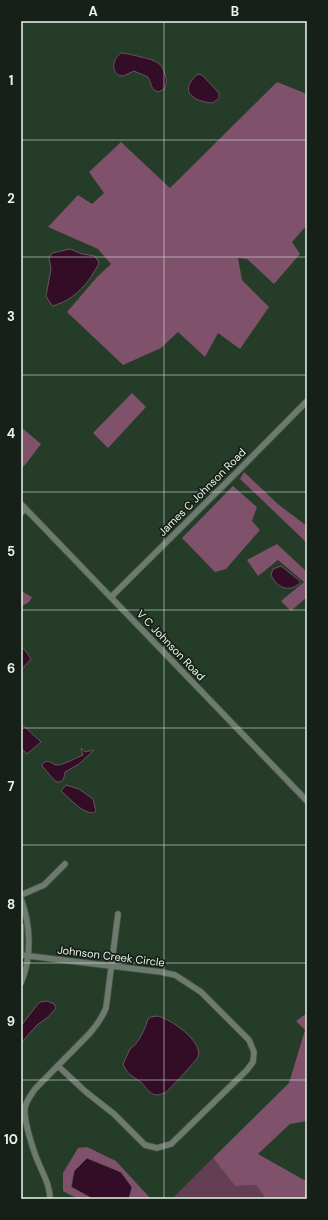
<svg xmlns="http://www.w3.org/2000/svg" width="328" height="1220" font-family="'DM Sans',sans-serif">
	<rect width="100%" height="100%" fill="#253c29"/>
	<polygon fill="#643f54" points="213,1158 235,1186 256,1185 266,1199 172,1199"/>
	<g fill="#7f516a">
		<polygon points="277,82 307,94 307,225 292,242 300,254 274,284 247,259 238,258 242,280 269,307 240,349 218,333 205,357 178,332 161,348 123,365 67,312 97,277 111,264 98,249 48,227 78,195 92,204 104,193 89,172 121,142 170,188"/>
		<polygon points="132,393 146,407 108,448 93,433"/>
		<polygon points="21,427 41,444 25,465 21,468"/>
		<polygon points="244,472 279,505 307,526 307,543 240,479"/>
		<polygon points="233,486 257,507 252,521 260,530 226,569 215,572 182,538"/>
		<polygon points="277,544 307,572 307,597 291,611 281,601 304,582 278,560 258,576 247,560"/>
		<polygon points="21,591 32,597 29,602 21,607"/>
		<polygon points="307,1013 307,1121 290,1124 258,1154 304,1180 307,1179 307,1199 266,1199 256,1185 235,1186 213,1158 289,1083 305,1030 296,1021"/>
		<polygon points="87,1147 116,1161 151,1199 129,1199 132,1187 71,1187 93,1199 78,1199 63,1191 63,1173 78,1148"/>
	</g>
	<g fill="#330d25" stroke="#695360">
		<path d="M121,53C127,53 131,55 137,56C148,59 162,60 165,74C167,80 167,83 164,89L159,92C150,90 152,84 148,77L134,71L123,76L118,75C111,69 113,59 121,53Z"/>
		<path d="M198,74L202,75L219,93V98L213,103C194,102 177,91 198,74Z"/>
		<path d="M70,249L82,254L95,256L99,263C89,283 75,300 52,306L46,296L51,269L49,258L52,253Z"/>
		<path d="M281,566L300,581V583C289,593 277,588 271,575L273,569Z"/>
		<polygon points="21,647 25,650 31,659 21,670"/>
		<polygon points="22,726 24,726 41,742 27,754 21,748 21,727"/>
		<path d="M81,748L85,752L94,750L79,764L65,772C64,777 64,782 57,782L54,780L42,766L43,763L47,761C51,762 53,764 56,765C61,766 78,757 83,755Z"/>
		<path d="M66,785L79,789L93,799L96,811L93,813C80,812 71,799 61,791Z"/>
		<polygon points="47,1001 54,1004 56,1008 47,1018 37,1025 21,1043 21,1026 37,1005 40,1002"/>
		<path d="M157,1016C170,1018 204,1042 198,1057C196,1061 169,1090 165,1093C162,1094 159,1095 156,1095C149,1094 146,1087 142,1083C133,1076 128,1076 123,1064L130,1049C139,1043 145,1029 148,1019L151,1017Z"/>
		<polygon points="87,1158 121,1172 132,1187 129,1199 93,1199 71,1187 74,1171"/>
	</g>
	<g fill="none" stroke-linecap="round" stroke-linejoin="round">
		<g stroke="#445a48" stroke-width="7">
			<g id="street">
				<polyline points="21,504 307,801"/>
				<polyline points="21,513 25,509"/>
				<polyline points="111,597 238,471 307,401"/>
				<polyline points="21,895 44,885 65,864"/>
				<path d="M21,899C31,926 32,957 21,983"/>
				<polyline points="21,926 21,953"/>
				<polyline points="21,955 161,972 175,975 201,992 249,1040 254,1052 253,1062 247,1070 171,1144 157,1148 145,1145 114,1114 86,1092 58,1066"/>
				<path d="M50,1199C50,1186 44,1176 39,1164C34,1153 23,1119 25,1108C26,1101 31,1095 35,1089L90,1033C97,1025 102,1018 106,1008L118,914"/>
			</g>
		</g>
		<use href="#street" stroke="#6e7970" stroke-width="5.5"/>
	</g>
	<path fill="none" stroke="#e7f5e9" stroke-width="1" stroke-opacity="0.55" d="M164,21V1199M21,140H307M21,257H307M21,375H307M21,492H307M21,610H307M21,728H307M21,845H307M21,963H307M21,1080H307"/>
	<g text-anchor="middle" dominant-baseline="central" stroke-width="3.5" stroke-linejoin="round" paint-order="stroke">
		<g font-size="11" fill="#e7f5e9" stroke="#162018">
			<text transform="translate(202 492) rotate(-45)">James C Johnson Road</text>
			<text transform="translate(171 645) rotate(46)">V C Johnson Road</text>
			<text transform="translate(111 956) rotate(7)">Johnson Creek Circle</text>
		</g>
	</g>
	<rect width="328" height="1220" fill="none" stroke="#162018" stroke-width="44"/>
	<rect x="22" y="22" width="284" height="1176" fill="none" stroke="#e7f5e9" stroke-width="1.5"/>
	<g font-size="13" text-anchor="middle" font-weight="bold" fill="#e7f5e9">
		<text x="93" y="16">A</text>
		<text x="235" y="16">B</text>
		<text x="11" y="85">1</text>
		<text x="11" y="203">2</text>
		<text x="11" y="321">3</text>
		<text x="11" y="438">4</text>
		<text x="11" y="556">5</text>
		<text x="11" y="673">6</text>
		<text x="11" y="791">7</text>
		<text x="11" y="909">8</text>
		<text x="11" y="1026">9</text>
		<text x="11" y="1144">10</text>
	</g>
</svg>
